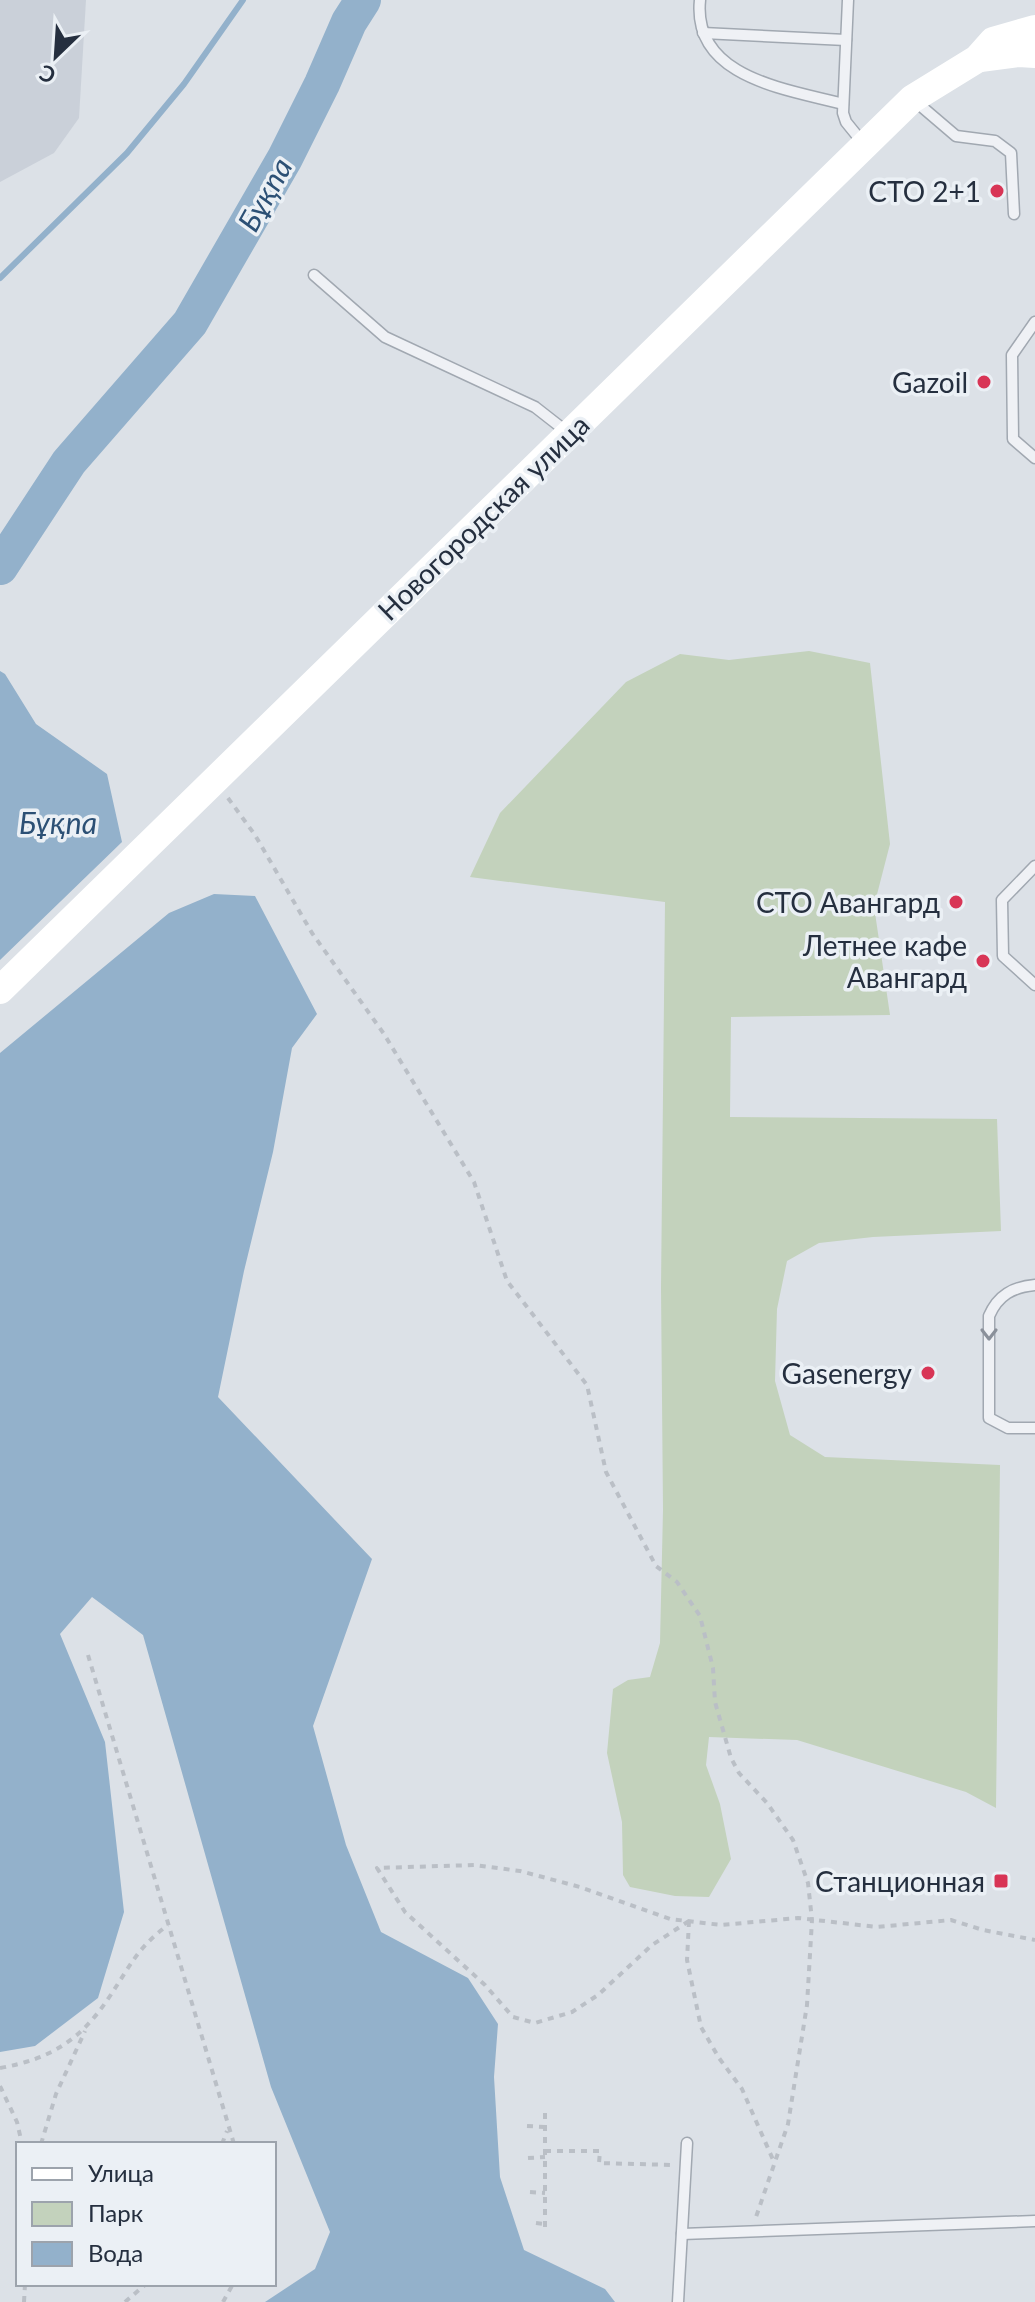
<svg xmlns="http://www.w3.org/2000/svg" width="1035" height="2302" font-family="Lato,sans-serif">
	<rect width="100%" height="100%" fill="#dce1e7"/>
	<polygon fill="#cad0d9" points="0,0 86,0 79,118 54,153 0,182"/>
	<polygon fill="#c3d2bc" points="809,651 870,663 890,844 874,906 890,1015 731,1017 730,1117 997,1119 1001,1231 873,1237 819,1243 787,1261 777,1309 775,1381 790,1435 825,1457 1000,1465 996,1808 966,1792 797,1740 709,1737 706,1765 720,1804 731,1859 709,1897 675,1896 630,1887 623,1875 622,1822 607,1753 613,1689 628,1680 650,1677 660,1643 663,1510 661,1288 665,902 470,877 500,813 626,682 680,654 729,660"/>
	<g fill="#93b1cb">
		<polygon points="0,671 5,674 36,724 107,774 122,842 0,960"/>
		<polygon points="214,894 255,896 317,1014 292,1048 273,1152 244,1271 218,1397 372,1559 313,1726 346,1845 381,1932 468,1978 498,2024 494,2077 500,2177 524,2250 605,2289 615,2302 265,2302 315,2269 330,2232 271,2087 143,1635 92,1597 60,1634 105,1742 124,1912 98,1998 35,2046 0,2052 0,1053 169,913"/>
	</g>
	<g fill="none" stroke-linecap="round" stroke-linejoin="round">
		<polyline stroke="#93b1cb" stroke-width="6" points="0,278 127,153 184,84 243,0"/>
		<polyline stroke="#93b1cb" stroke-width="36" points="0,567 69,462 190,323 285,158 322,84 349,22 363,0"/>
		<g stroke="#a1a8b1" stroke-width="13">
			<g id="lane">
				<path d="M700,0C692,78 787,89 843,104"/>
				<polyline points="848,0 843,113 846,122 863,143"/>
				<polyline points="703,33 846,40"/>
				<polyline points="915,101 956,136 995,141 1011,153 1014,214"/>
				<polyline points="314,275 385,337 535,407 567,432"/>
				<polyline points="1035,322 1012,355 1013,439 1035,458"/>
				<polyline points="1035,866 1002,900 1003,956 1035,985"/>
				<path d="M1035,1285C1013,1287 998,1295 989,1316V1418L1008,1428H1035"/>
				<polyline points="682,2234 1035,2221"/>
				<polyline points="678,2302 687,2143"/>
			</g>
		</g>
		<g stroke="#babfc6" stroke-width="4" stroke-dasharray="6 6" stroke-linecap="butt">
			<polyline points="228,798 255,835 312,933 384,1034 474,1182 507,1281 587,1385 606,1472 656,1566 677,1582 700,1616 713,1668 715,1702 731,1758 739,1773 767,1803 793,1840 808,1883 812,1920 807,2005 788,2124 756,2217"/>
			<polyline points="88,1655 234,2144"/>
			<polyline points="689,1921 652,1945 598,1995 572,2012 535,2023 513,2017 485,1985 405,1912 377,1868 474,1865 520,1871 580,1887 670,1919 721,1925 798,1918 877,1927 951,1920 983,1930 1035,1940"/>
			<polyline points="689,1921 687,1960 701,2027 719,2058 742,2089 774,2162"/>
			<path d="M0,2068C51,2059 81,2040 110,1996C130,1966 138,1947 168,1925"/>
			<polyline points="0,2086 17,2122 22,2144"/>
			<polyline points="527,2126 545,2127"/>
			<polyline points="41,2144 56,2094 85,2031"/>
			<polyline points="222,2144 227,2131"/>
			<polyline points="545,2151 600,2151 599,2163 672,2165"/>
			<polyline points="528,2158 545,2157"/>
			<polyline points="530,2192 545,2193"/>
			<polyline points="536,2223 545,2224"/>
			<polyline points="545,2227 545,2107"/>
			<polyline points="24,2302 25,2284"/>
			<polyline points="125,2302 146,2284"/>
			<polyline points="223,2302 233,2284"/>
		</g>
		<use href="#lane" stroke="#eff1f5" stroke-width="10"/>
		<g stroke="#fff" stroke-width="28">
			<polyline points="982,58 1019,53 1035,54"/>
			<polyline points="0,990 912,99 977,59 993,41 1035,29"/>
		</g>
	</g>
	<defs><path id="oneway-chevron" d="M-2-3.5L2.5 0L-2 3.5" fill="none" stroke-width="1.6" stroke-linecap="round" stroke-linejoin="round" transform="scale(2)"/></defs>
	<use stroke="#8a909a" href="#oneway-chevron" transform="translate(989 1334) rotate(90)"/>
	<g fill="#d83556" stroke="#ebf0f5" stroke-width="3">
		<circle cx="997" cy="191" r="8"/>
		<circle cx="984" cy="382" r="8"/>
		<circle cx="956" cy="902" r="8"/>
		<circle cx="983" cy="961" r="8"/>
		<circle cx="928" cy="1373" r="8"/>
		<rect x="993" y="1873" width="16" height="16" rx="4"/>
	</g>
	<g text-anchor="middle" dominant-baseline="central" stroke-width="7" stroke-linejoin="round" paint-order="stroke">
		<g font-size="28" fill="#252f3f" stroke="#ebf0f5" text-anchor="end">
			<text x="981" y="191">СТО 2+1</text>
			<text x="968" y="382">Gazoil</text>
			<text x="940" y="902">СТО Авангард</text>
			<text x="967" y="945">Летнее кафе<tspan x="967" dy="32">Авангард</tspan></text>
			<text x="912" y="1373">Gasenergy</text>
			<text x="985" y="1881">Станционная</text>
		</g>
		<g font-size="28" fill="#252f3f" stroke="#ebf0f5">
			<text transform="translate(483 517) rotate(-44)">Новогородская улица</text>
		</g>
		<g font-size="30" font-style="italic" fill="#2c5075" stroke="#ebf0f5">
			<text transform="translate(264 194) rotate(-61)">Бұқпа</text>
			<text x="58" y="822">Бұқпа</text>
		</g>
	</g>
	<rect x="16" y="2142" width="260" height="144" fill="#ebf0f5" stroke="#9ca3ac" stroke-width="2"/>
	<rect x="32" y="2168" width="40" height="12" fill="#ffffff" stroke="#9ca3ac" stroke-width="2"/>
	<text x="88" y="2182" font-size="24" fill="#252f3f">Улица</text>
	<rect x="32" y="2202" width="40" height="24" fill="#c3d2bc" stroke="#9ca3ac" stroke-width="2"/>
	<text x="88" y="2222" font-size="24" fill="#252f3f">Парк</text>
	<rect x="32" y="2242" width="40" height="24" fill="#93b1cb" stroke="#9ca3ac" stroke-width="2"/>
	<text x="88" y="2262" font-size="24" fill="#252f3f">Вода</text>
	<g transform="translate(56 56) rotate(205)" stroke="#ebf0f5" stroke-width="6" paint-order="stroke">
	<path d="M0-6L14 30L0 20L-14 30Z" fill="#252f3f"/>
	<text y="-12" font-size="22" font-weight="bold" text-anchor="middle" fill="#252f3f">С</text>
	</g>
</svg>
